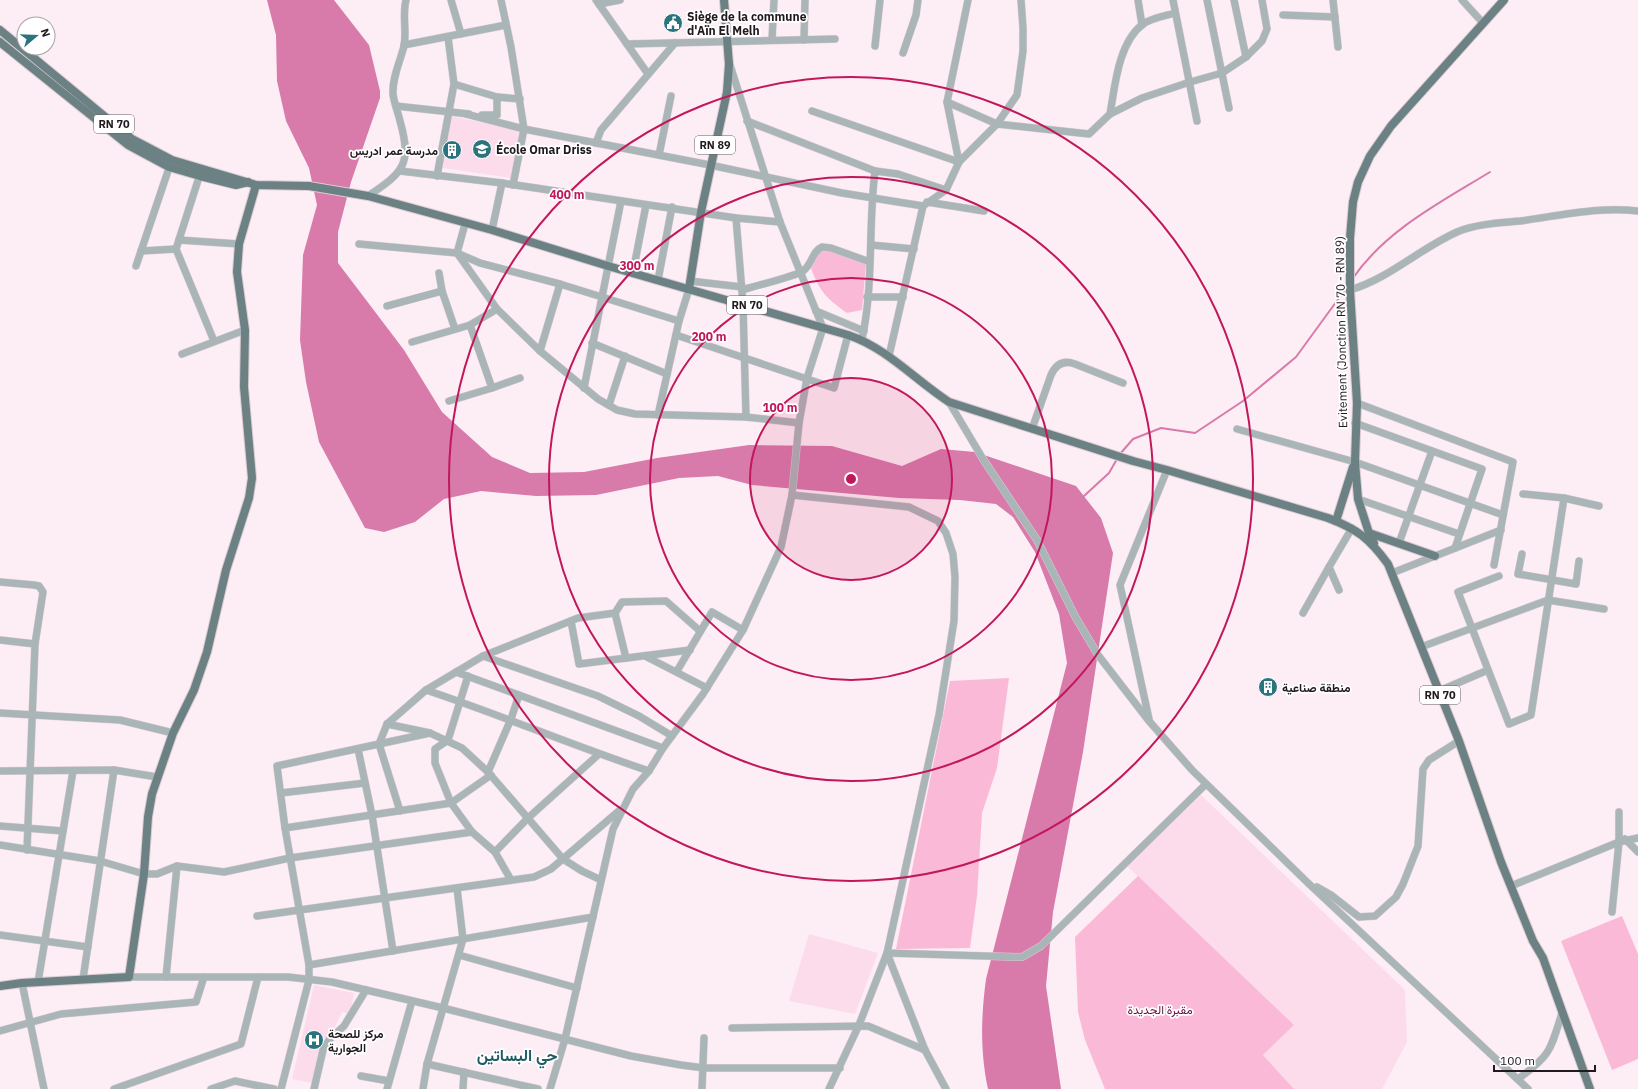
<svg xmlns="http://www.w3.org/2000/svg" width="1638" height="1089" font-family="'IBM Plex Sans',Vazirmatn,sans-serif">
	<rect width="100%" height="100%" fill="#fdeef5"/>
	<g fill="#fcdceb">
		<polygon points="451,116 520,130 512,178 443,168"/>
		<polygon points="1201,795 1405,990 1407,1042 1382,1089 1294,1089 1263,1055 1294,1025 1127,866"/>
		<polygon points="809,934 878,953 855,1014 789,1001"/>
		<polygon points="314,985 354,993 350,1014 342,1012 333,1031 319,1048 312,1083 292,1079"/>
	</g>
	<g fill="#fbb9d8">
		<path d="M824,249L866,264L862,310L847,313C827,299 819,291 811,268L818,251Z"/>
		<polygon points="1009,678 997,768 982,813 977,896 970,948 896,949 950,681"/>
		<polygon points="1138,876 1294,1025 1263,1055 1294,1089 1105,1089 1085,1040 1078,1012 1075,937"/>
		<polygon points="1622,916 1638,954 1638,1059 1612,1070 1561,941"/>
	</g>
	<path fill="#d87aaa" d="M267,0H334L369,45L380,91V98L351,182L338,232V263L404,350L442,412L492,457L530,473L584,472L657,458L749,445L832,446L902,466L941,449L975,452L1076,486L1101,518L1113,553L1083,752L1053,912L1046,986L1061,1089H988C980,1051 981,1017 986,979L1067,663L1059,614L1035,552L1013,517L996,504L960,500L899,498L752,485L718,476L679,478L596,495L536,496L481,491L444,499L415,522L384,532L365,528L319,442L306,382L300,340L303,255L317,205L309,168L286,121L277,81L276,35Z"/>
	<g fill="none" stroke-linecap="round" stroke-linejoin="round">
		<g stroke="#d87aaa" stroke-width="2">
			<path d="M1353,278C1386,230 1441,202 1490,172"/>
			<polyline points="1120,454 1133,439 1161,428 1195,433 1243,401 1296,357 1347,287"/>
			<polyline points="1084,496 1109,473 1117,459"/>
		</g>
		<g stroke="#daccd2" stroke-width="8">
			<g id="minor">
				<polyline points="451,0 461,34"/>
				<polyline points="501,0 511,47 524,129 513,185"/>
				<polyline points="596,0 648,74"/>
				<polyline points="1138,0 1142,25"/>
				<polyline points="1173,0 1197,121"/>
				<polyline points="1207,0 1229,108"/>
				<polyline points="1234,0 1246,57"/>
				<polyline points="1333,0 1338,47"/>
				<polyline points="1462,0 1483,23"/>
				<polyline points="599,4 620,0"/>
				<polyline points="1283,15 1335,17"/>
				<polyline points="772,40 774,0"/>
				<polyline points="804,40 805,0"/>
				<polyline points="627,44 835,39"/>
				<polyline points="404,45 506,25"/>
				<polyline points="875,46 880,0"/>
				<polyline points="903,53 916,15 918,0"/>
				<polyline points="454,84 497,97"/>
				<polyline points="947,102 997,124 1089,134 1110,114 1142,98 1190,82 1222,73 1246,57 1262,41 1267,29 1262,0"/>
				<polyline points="396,106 469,114"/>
				<polyline points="812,111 959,162"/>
				<polyline points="466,114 524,129 710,165 842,193 923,206 889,356"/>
				<path d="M1110,114C1115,86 1118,43 1143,24C1152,18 1165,16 1175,13"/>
				<polyline points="482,115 497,115 497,97 520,99"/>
				<polyline points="747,121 875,171 898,174 946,190"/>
				<polyline points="596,143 601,130 675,43"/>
				<polyline points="659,155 671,96"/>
				<polyline points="959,162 947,102 968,0"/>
				<polyline points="201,171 176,249 214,341"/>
				<polyline points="400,171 502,183 736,218 780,222"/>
				<polyline points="437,176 454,84 448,37"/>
				<path d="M368,196C404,172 412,164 400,121C398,112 394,103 393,94C392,78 400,62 404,46C407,31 402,15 406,0"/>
				<polyline points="927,202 984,211"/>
				<polyline points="923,206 946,190 959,162 997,124 1017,95 1023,51 1023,28 1021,0"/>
				<polyline points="736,218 743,304 746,417"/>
				<polyline points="465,224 457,253 497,309 540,351 598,399 617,410 635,414 746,417 799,423"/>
				<polyline points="492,230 502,183"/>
				<polyline points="179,240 239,244"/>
				<polyline points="359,244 457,253 480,263 560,284 679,321"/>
				<polyline points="871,245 914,249"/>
				<polyline points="141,251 176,249"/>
				<polyline points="136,266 171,162"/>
				<polyline points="633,272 646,205"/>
				<polyline points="439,273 442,291 455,329"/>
				<polyline points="658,280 672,207"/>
				<polyline points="690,281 742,287"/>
				<path d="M742,290C757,285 791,278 803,271C812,265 812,251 822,247L831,248L870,262"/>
				<path d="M1350,290C1390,278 1419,249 1457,232C1476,224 1499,223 1520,221C1558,216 1599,206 1638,211"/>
				<polyline points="867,297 903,297"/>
				<polyline points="387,306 442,291"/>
				<polyline points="816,311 864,331"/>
				<polyline points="470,325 492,388 520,378"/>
				<polyline points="676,335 834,388 848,335"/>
				<path d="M862,339C874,284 868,226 875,171"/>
				<polyline points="412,342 470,325 497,309"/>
				<polyline points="592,343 667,374"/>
				<polyline points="540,351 560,284"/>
				<polyline points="182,354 245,330"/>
				<polyline points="584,388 621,201"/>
				<polyline points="449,401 492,388"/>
				<polyline points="949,402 983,459 1037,540 1076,618 1098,655 1149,721 1192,770 1308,883 1528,1089"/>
				<polyline points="1357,403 1513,462 1494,565"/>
				<polyline points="609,405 625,356"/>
				<polyline points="658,415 679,321 689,289"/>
				<polyline points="1355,423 1482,469 1455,548"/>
				<path d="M1032,429L1051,375C1056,364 1064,360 1075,364L1123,383"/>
				<polyline points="1237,429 1355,462 1503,515"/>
				<polyline points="1523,494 1564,498 1599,506"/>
				<polyline points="792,495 909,507 938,521 946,533 953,554 955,577 954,621 939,715 887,953 859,1025 829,1089"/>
				<polyline points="1358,499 1459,534"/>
				<polyline points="1399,543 1432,451"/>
				<polyline points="1522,554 1518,574 1576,584 1579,561"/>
				<polyline points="1392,573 1501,530"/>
				<polyline points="1499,576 1458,592 1509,724 1531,715 1564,498"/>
				<polyline points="0,582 34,585 39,586 43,592 35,644"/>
				<polyline points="1339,590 1329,567 1352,528"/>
				<polyline points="615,613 626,658"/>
				<polyline points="1303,613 1329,567"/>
				<polyline points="571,621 579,664 690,650"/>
				<polyline points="0,640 35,644 27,850"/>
				<polyline points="1421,647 1548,600 1604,609"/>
				<polyline points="483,656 598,696 639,716 672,736"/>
				<polyline points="645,656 707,688"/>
				<polyline points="677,671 712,612 743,630"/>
				<polyline points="456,672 663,748"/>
				<polyline points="468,676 448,740 435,749 435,763 451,803 472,832 495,852 511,880"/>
				<path d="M426,690C501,715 574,746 649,771"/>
				<polyline points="1439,691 1488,670"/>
				<polyline points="0,713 120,720 173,733"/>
				<polyline points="1149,719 1120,585 1167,470"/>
				<polyline points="387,724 430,733 462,748 488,772 563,859 582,871 601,880"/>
				<polyline points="358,749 372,815 393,951"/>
				<polyline points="0,771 114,770 157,777"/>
				<polyline points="488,772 511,719 519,695"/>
				<polyline points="281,793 365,783"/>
				<polyline points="400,811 379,744 387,724 426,690 483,656 578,618 615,613 622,602 666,601 700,631"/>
				<polyline points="1619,812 1619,842 1638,838"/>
				<polyline points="0,826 63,831"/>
				<polyline points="285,828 451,803 491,775"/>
				<polyline points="1625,839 1638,852"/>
				<polyline points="0,845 100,861 144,874 157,874 177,866 224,872 290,858 472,832"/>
				<polyline points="495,852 528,818 599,754"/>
				<polyline points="1511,886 1619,842 1612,912"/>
				<polyline points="1317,887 1331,895 1359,917 1375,916 1396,897 1403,884 1418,846 1423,769 1429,760 1459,741"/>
				<polyline points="257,916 534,877 551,869 620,810"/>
				<polyline points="0,935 88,947"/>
				<polyline points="459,955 577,988"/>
				<polyline points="309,965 593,917"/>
				<polyline points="129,977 288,977 332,982 443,1008 631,1056 681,1065 704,1068 840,1068"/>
				<polyline points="166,977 177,866"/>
				<polyline points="83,979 114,770"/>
				<polyline points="38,982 73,771"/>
				<polyline points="22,983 44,1089"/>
				<polyline points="732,1028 868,1026 925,1050"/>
				<polyline points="0,1031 61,1014 196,1002 204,977"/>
				<polyline points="427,1064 538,1089"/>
				<polyline points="361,1076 389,1081"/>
				<path d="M1518,1079C1551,1055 1550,1051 1562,1013"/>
				<polyline points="114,1089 241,1044 258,977"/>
				<polyline points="211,1089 235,1081 274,1089"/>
				<polyline points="281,1089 309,980 309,965 285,828 277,766 430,733"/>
				<polyline points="314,1089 323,1050 329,1040 344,1026 366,990"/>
				<polyline points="387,1089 412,1001"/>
				<polyline points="423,1089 427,1064 463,939 457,888"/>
				<polyline points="463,1089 464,1072"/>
				<polyline points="550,1089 565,1039 613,829 633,789 649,771 663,748 703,694 743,630 781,547 792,495 799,423 807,378 823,328 780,222 730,65"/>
				<polyline points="702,1089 704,1038"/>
				<polyline points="946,1089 925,1050 887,953 1022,957 1041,946 1206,784"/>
			</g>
		</g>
		<g stroke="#daccd2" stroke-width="10">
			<g id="major">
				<path d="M0,30L132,139L172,160L256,185L309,186L368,196L492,230L608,266L848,335C887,348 915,380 949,402L1133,461L1167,470L1328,518C1357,529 1369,538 1388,564L1459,741L1501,862L1533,941L1543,958L1590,1089"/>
				<polyline points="0,42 128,145 169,167 200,176 236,185 248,182"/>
				<polyline points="689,289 701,212 727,92 729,64 724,0"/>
				<polyline points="1336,521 1353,467"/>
				<polyline points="1369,533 1435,556"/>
				<polyline points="1374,543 1369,533 1358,499 1355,462 1357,403 1350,290 1350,238 1353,202 1358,182 1370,156 1391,126 1504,0"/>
				<polyline points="0,986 22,983 129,977 144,874 148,817 152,794 173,733 194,690 207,652 226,570 249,498 252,478 244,387 245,330 237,272 239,244 256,185"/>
			</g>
		</g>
		<use href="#minor" stroke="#aab5b7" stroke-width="7"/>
		<use href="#major" stroke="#6c8184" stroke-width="8"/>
	</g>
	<circle cx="851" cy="479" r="101" fill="#c2185b" fill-opacity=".12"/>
	<g fill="none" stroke="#c2185b" stroke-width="2">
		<circle cx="851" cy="479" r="101"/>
		<circle cx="851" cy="479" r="201"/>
		<circle cx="851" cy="479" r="302"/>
		<circle cx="851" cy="479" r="402"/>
	</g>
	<defs>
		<g id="civic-disc" transform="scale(1)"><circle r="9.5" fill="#2b737d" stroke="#fff"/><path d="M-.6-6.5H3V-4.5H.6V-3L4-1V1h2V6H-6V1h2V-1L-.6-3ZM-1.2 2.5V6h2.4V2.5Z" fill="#fff"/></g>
		<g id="school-disc" transform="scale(1)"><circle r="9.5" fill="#2b737d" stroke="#fff"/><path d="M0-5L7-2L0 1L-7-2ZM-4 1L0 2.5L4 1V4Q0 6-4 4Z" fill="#fff"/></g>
		<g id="building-disc" transform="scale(1)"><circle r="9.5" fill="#2b737d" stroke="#fff"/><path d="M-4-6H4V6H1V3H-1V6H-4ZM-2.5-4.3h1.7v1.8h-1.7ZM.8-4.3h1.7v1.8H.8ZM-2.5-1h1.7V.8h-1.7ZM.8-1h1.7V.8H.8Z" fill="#fff"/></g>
		<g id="hospital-disc" transform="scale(1)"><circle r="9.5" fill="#2b737d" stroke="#fff"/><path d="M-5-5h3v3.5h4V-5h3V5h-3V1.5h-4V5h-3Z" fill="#fff"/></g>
	</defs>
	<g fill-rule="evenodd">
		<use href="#civic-disc" x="673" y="23"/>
		<use href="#school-disc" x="482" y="149"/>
		<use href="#building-disc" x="452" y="150"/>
		<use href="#building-disc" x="1268" y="687"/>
		<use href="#hospital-disc" x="314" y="1040"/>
	</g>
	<g text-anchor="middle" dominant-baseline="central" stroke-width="3.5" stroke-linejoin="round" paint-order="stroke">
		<g fill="#fff" stroke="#645e61" stroke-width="1">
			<rect x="94" y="115" width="40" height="18" rx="3"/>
			<rect x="695" y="136" width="40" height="18" rx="3"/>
			<rect x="727" y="296" width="40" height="18" rx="3"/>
			<rect x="1420" y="686" width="40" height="18" rx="3"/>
		</g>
		<g font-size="11" font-weight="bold" fill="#21191d">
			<text x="114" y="124">RN 70</text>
			<text x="715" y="145">RN 89</text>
			<text x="747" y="305">RN 70</text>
			<text x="1440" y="695">RN 70</text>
		</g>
		<g font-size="12" font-weight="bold" fill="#21191d" stroke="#fff" text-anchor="start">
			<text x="687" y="16">Siège de la commune<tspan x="687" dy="14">d'Aïn El Melh</tspan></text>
			<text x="496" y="149">École Omar Driss</text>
			<text x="438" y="150" text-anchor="end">مدرسة عمر ادريس</text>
			<text x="1282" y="687">منطقة صناعية</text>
			<text x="328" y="1033">مركز للصحة<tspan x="328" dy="14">الجوارية</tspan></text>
		</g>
		<g font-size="12" fill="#21191d" stroke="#fff">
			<text transform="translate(1341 332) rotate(-91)">Evitement (Jonction RN 70 - RN 89)</text>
		</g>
		<g font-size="12" fill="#671245" stroke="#fff">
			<text x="1160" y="1009">مقبرة الجديدة</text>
		</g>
		<g font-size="16" font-weight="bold" fill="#215b62" stroke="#fff">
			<text x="517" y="1055">حي البساتين</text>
		</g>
	</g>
	<circle cx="851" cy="479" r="6" fill="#c2185b" stroke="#fff" stroke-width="2"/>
	<g font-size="12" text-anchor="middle" font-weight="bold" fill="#c2185b" stroke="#fff" stroke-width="3.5" stroke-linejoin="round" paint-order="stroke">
		<text x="567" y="199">400 m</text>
		<text x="637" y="270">300 m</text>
		<text x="709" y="341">200 m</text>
		<text x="780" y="412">100 m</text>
	</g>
	<g transform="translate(36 36) rotate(71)"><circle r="19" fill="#ffffff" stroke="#a6a3a5"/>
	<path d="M0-3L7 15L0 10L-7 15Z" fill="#2b737d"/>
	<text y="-6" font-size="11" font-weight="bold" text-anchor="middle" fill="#21191d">N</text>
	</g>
	<path d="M1494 1065v6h101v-6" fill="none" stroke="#21191d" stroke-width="2"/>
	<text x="1500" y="1065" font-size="12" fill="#21191d" stroke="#ffffff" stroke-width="3" paint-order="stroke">100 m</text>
</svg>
